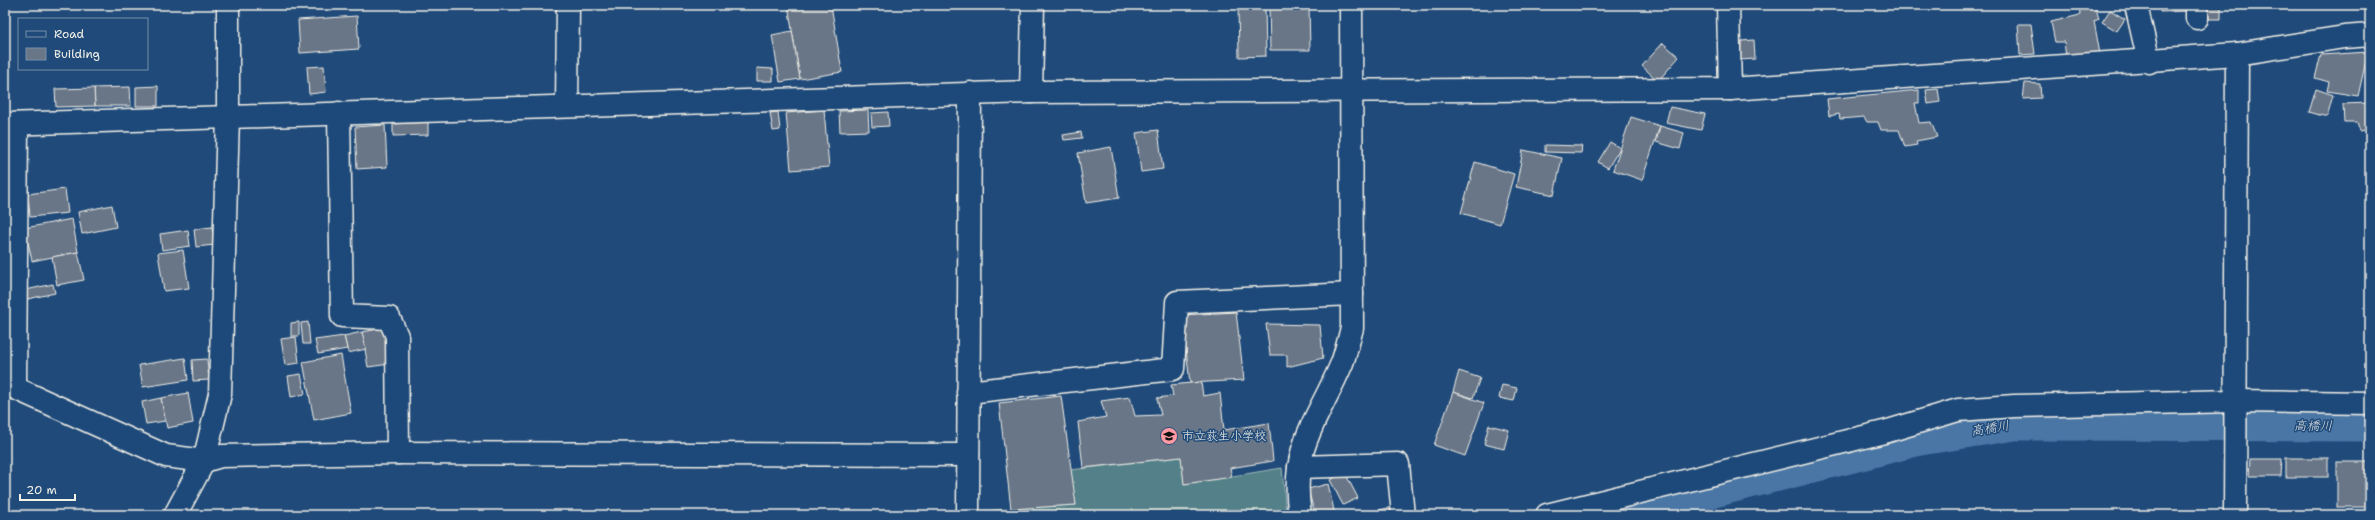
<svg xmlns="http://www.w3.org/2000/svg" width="2375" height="520" font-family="'Shantell Sans','Klee One',sans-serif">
	<rect width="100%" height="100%" fill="#1f4a7a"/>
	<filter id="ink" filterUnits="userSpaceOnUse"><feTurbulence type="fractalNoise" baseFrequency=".025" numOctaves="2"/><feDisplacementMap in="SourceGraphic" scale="8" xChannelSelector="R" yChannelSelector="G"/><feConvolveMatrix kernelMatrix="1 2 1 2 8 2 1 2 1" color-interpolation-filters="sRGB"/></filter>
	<g filter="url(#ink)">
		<polygon fill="#528089" stroke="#a3b8b8" points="1181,457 1184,484 1282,468 1286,515 981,515 981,511 1076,505 1070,470"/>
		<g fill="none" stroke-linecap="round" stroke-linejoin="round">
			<polyline stroke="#4976a5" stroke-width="33" points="1619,515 1920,439 2015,424 2370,425"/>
		</g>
		<g fill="#687688" stroke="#f4f1e8">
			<polygon points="788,5 831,5 842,72 800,79"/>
			<polygon points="1238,5 1265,5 1266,56 1239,57"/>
			<polygon points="1269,5 1309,5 1310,50 1270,50"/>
			<polygon points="2095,5 2099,19 2094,21 2100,54 2066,57 2064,42 2055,42 2051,22 2080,15 2079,6"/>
			<polygon points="2160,5 2186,5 2187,11 2160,12"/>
			<polygon points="2208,5 2221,5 2221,19 2209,19"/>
			<polygon points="2110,10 2125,19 2117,31 2102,22"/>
			<polygon points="357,16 359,49 300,53 298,20"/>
			<polygon points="2018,24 2031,24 2035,54 2020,55"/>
			<polygon points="792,31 800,79 780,82 772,35"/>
			<polygon points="1754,40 1755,59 1740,60 1741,41"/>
			<polygon points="1663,43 1679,57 1658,81 1642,66"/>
			<polygon points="2368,52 2358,96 2327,91 2329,82 2315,78 2321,55"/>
			<polygon points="324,66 326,92 309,94 307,67"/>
			<polygon points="757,68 773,69 773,81 757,81"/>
			<polygon points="2025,83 2040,84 2041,98 2023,99"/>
			<polygon points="158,86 158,106 136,106 136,87"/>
			<polygon points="130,87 131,106 95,106 94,88"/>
			<polygon points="94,88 95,106 56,107 55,89"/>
			<polygon points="1938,89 1940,102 1928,104 1926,90"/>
			<polygon points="2316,89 2333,95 2327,117 2309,112"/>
			<polygon points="1919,90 1919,103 1915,103 1919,123 1931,122 1937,137 1916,141 1917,145 1905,147 1899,130 1881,130 1878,122 1867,122 1864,117 1840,119 1839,114 1829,116 1827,99"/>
			<polygon points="2370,103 2370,129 2360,131 2357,122 2344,122 2343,104"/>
			<polygon points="1670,107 1705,114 1701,130 1666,123"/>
			<polygon points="824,110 829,167 791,170 786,113"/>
			<polygon points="868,110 869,131 840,132 839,111"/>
			<polygon points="778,112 780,130 773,131 770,113"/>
			<polygon points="888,112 889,126 872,127 871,113"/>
			<polygon points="1631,117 1660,126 1642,180 1613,170"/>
			<polygon points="428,122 428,135 393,136 393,124"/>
			<polygon points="385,125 387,167 357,169 355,127"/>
			<polygon points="1660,126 1684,133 1680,149 1656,142"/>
			<polygon points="1158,130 1163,169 1141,172 1136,133"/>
			<polygon points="1081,132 1082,138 1064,140 1063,135"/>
			<polygon points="1610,142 1620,148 1608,168 1598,162"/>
			<polygon points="1545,145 1582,146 1581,153 1545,152"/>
			<polygon points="1111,147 1119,198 1086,203 1078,153"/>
			<polygon points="1523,150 1562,158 1554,195 1516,187"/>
			<polygon points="1475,162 1514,174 1500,224 1461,213"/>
			<polygon points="65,189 68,213 30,217 28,194"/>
			<polygon points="112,205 116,227 82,234 78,212"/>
			<polygon points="72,219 78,252 32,261 25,228"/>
			<polygon points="212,227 214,245 196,247 194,229"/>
			<polygon points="188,230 190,246 162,250 160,234"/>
			<polygon points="183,250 189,288 164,291 158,253"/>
			<polygon points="78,252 84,280 57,285 52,257"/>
			<polygon points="53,284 55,293 28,299 26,290"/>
			<polygon points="1236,312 1244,380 1190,383 1182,315"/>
			<polygon points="299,322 299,336 291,336 291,323"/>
			<polygon points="308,322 310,344 303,344 301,323"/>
			<polygon points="1266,324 1320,325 1323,358 1287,367 1287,355 1270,355"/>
			<polygon points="384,328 390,364 368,367 362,332"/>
			<polygon points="362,332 366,349 348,353 344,336"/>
			<polygon points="344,336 347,349 318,354 315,340"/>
			<polygon points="296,337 299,363 285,365 281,339"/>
			<polygon points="341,355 351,413 314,420 303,362"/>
			<polygon points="185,358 188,380 143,387 139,365"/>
			<polygon points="207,359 209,380 193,381 192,360"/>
			<polygon points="1459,371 1480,378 1473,398 1453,392"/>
			<polygon points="301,374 305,394 291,397 288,376"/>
			<polygon points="1201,382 1203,396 1220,393 1224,430 1269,423 1273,461 1230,468 1232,477 1184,484 1181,457 1083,468 1078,422 1106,417 1101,401 1130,397 1135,416 1161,415 1157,398 1173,396 1171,385"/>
			<polygon points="1502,385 1517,388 1514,401 1499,398"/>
			<polygon points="1453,392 1484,403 1465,456 1434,445"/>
			<polygon points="188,393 193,423 167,428 161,398"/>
			<polygon points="1061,396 1076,505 1011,509 999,403"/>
			<polygon points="161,398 165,421 146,424 142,402"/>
			<polygon points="1489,425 1509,430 1504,449 1484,444"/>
			<rect x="2286" y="458" width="42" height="19"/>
			<polygon points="2250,459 2282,459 2281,476 2249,476"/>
			<rect x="2337" y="462" width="33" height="45"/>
			<polygon points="1345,473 1358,498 1343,505 1330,480"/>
			<polygon points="1328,484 1335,515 1315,515 1308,489"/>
			<polygon points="1393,507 1395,515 1370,515 1370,512"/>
		</g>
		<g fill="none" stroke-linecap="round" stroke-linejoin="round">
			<g stroke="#f4f1e8" stroke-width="25">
				<g id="minor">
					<polyline points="1728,5 1730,89"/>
					<polyline points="2136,5 2149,62"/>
					<polyline points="2197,18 2197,5"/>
					<polyline points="1031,92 1033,5"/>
					<polyline points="567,106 568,5"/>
					<polyline points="339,113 342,316 389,318 397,336 398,453"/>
					<polyline points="5,124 1031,92 1730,89 2237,54 2344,37 2370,35"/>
					<polyline points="17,124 15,388 166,456 204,461 221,456 398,453 968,455"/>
					<polyline points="968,392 1173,369 1177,302 1352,294"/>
					<polyline points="1299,467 1398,464 1403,515"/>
					<polyline points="175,515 204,461 220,394 228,117 228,5"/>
					<polyline points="968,515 970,93"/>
					<path d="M1300,515C1289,448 1318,420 1342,363C1346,352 1349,339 1352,328L1351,5"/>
					<polyline points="1547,515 1888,431 1958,410 2014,406 2236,401 2370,403"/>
					<polyline points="2235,515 2237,54"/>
				</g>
			</g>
			<use href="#minor" stroke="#1f4a7a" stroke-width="22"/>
		</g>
	</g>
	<defs>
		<g id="school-disc" transform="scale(0.9)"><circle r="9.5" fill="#ff9aa2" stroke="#1f4a7a"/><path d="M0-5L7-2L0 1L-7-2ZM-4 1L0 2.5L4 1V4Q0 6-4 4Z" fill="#111"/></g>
	</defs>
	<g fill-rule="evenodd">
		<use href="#school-disc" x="1169" y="436"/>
	</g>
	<g text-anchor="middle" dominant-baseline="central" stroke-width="3" stroke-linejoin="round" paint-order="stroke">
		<g font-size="12" fill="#f4f1e8" stroke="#1f4a7a" text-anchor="start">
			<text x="1182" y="436">市立荻生小学校</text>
		</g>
		<g font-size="13" font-style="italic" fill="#dadfde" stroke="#1f4a7a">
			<text x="2313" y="425">高橋川</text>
			<text transform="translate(1990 428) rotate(-9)">高橋川</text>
		</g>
	</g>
	<rect width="2375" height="520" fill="none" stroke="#1f4a7a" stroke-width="20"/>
	<rect x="10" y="10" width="2355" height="500" fill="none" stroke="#f4f1e8" stroke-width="1.5" filter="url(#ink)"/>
	<rect x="18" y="18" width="130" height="52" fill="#1f4a7a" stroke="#748da6"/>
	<rect x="26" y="31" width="20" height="6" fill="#1f4a7a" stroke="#748da6"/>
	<text x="54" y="38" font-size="12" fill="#f4f1e8">Road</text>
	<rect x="26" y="48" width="20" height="12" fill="#687688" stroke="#748da6"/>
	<text x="54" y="58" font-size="12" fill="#f4f1e8">Building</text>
	<path d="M20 494v6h55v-6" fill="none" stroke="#f4f1e8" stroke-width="2"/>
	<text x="26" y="494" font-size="12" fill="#f4f1e8" stroke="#1f4a7a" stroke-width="3" paint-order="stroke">20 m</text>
</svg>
